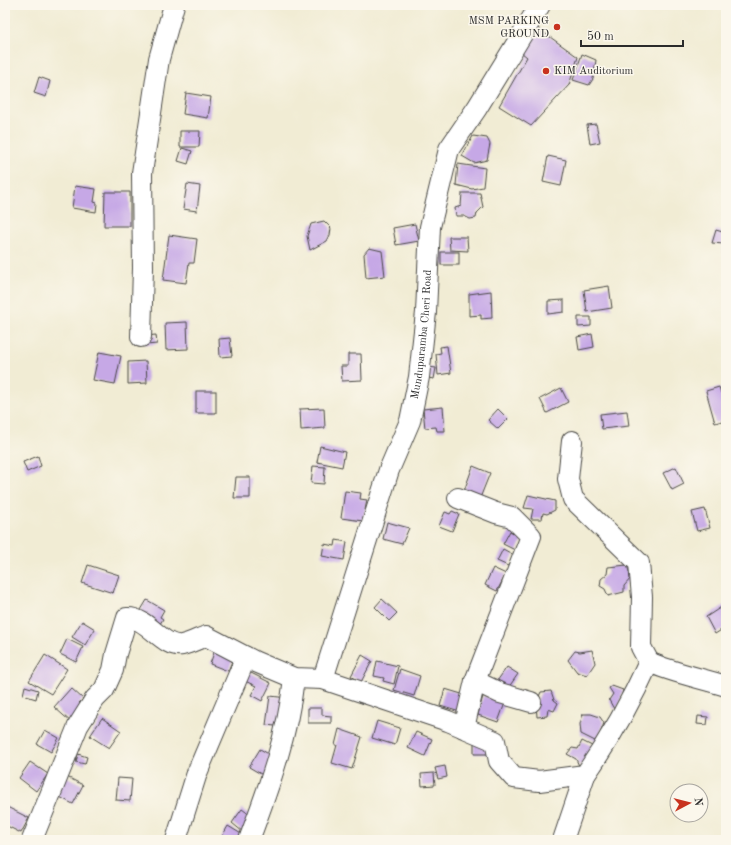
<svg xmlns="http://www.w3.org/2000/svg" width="731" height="845" font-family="'Old Standard TT',serif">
	<rect width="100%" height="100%" fill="#fbf7ec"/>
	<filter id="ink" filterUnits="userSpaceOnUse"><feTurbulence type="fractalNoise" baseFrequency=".025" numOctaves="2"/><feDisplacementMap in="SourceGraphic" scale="8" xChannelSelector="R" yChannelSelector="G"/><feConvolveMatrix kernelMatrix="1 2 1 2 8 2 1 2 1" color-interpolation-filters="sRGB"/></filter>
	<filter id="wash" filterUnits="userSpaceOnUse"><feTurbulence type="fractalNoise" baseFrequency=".012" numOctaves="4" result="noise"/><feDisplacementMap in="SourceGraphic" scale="16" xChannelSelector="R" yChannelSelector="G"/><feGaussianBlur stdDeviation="0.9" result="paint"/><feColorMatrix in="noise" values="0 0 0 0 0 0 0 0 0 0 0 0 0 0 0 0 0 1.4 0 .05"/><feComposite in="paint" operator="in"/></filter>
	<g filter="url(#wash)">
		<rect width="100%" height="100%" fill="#f1ecd4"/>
		<g id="blocks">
			<g fill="#c6a8e6">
				<polygon points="536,27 578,57 569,85 531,126 499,106 527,57 516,48"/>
				<polygon points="582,54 596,60 593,79 589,85 573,80"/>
				<polygon points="39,77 50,81 46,97 34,93"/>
				<polygon points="186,93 211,97 208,118 183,114"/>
				<polygon points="596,124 600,142 590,144 587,125"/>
				<polygon points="180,131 200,131 199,147 180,147"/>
				<polygon points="473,136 487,138 490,144 487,160 474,163 462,156"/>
				<polygon points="182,148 192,151 188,164 178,161"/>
				<polygon points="548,156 566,160 561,186 543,182"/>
				<polygon points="458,164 485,168 483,187 472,189 456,185"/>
				<polygon points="187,184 200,186 197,211 183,209"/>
				<polygon points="75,186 96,189 94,202 97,203 96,212 72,208"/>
				<polygon points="105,192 130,192 130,226 104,226"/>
				<polygon points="462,193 480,193 483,207 477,213 476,218 470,219 464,216 456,216 455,208 461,206"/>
				<polygon points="324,221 331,228 330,235 327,241 310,250 307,236 311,224"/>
				<polygon points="415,224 419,241 396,245 393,228"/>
				<polygon points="716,230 726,233 726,254 723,252 724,244 712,243"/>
				<polygon points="169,235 197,239 194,263 189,263 186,283 163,280"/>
				<polygon points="449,237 467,237 468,251 450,250"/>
				<polygon points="369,248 382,251 385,276 366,278 364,254"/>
				<rect x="441" y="252" width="18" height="13"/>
				<polygon points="609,286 612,308 587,312 584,290"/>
				<polygon points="491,291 492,318 481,319 481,315 469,316 469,294"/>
				<polygon points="564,300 564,312 548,314 548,301"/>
				<polygon points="578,317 591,317 591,326 578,327"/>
				<polygon points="187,322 188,349 166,350 165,323"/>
				<polygon points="592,334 594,347 579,350 577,337"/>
				<polygon points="156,335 157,344 146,345 145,336"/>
				<polygon points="230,338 232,356 220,357 219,339"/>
				<polygon points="447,346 451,373 438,375 436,354 441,353 440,347"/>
				<polygon points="99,352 121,356 115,384 93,380"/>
				<polygon points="348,354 361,354 362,380 342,381 341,366 348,366"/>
				<polygon points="146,361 147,383 128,384 128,362"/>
				<polygon points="429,367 436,368 434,379 428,378"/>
				<polygon points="719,387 721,393 726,392 726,420 715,423 706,391"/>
				<polygon points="561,388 568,402 547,413 540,399"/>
				<rect x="196" y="391" width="20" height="22"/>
				<polygon points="443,407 445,431 437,431 436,427 425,428 423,409"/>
				<polygon points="324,408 325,428 301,430 300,409"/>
				<polygon points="498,409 508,419 498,429 488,420"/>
				<polygon points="627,411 629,426 602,429 600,414"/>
				<polygon points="320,446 345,452 342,467 317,462"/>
				<polygon points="38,456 41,466 27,472 23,462"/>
				<polygon points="313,466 325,467 324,484 311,483"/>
				<polygon points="473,466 490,473 480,498 464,491"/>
				<polygon points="676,467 684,484 672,490 663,473"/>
				<polygon points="236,477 250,477 250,498 234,498"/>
				<polygon points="345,491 361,493 360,499 367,500 363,521 341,518"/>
				<polygon points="528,495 555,501 555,510 547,514 543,513 542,519 531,519 533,509 524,508"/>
				<polygon points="705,509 710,528 697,531 692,512"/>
				<polygon points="452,511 459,514 452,531 439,526 445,512 450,514"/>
				<polygon points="387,522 409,528 402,544 383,539"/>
				<polygon points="510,531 523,538 517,551 503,544"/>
				<polygon points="336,540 347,542 344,560 322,556 324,544 335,546"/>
				<polygon points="503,549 514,555 508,566 497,561"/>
				<polygon points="88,565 119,575 113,593 82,583"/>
				<polygon points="627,565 631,578 624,586 624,592 608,596 605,589 600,586 601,579 607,574 608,567"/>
				<polygon points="493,568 506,574 497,591 485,585"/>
				<polygon points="382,599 397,613 389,621 375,607"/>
				<polygon points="147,600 164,610 160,617 163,619 158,627 138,615"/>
				<polygon points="726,604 726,627 715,634 706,617"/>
				<polygon points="82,621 95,629 85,645 72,637"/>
				<polygon points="67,639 83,647 76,662 60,654"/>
				<polygon points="216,647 235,654 228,671 210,664"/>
				<polygon points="592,650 595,663 587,675 577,672 568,660 575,651 580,652"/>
				<polygon points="45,655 67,669 51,694 29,681"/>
				<polygon points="362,655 372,661 361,682 351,676"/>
				<polygon points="377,661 398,666 394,684 383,681 384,678 374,676"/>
				<polygon points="507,667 518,674 506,691 495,684"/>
				<polygon points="400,669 420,676 414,696 394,690"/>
				<polygon points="249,672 271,683 262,701 251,695 256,686 245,681"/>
				<polygon points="25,686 38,690 36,699 23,695"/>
				<polygon points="612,686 623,690 619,706 614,709 609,700 613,694 609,688"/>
				<polygon points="71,688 83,699 79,703 86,708 72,723 54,707"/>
				<polygon points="445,689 465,695 460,712 440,706"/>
				<polygon points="551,691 554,700 558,703 554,711 548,709 547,716 537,717 536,703 541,692"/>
				<polygon points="270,696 288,698 284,727 266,725"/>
				<polygon points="483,696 505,703 498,722 478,715"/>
				<polygon points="308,708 322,708 322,715 331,716 331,723 308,723"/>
				<polygon points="583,714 591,714 600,717 604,723 597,742 581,734 580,724"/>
				<polygon points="698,716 708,717 707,725 697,724"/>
				<polygon points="102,718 121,731 109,748 90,736"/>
				<polygon points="377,721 400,728 395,745 372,738"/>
				<polygon points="339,729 362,737 352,769 332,763 337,745 335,745"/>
				<polygon points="45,730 59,738 51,752 37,744"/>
				<polygon points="416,732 432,739 425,756 408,748"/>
				<polygon points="474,741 484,741 493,754 474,754"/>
				<polygon points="582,741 594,747 588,759 579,766 576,759 567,754 572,748 578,749"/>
				<polygon points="260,749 272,756 266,777 249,767"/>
				<polygon points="78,754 87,757 85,764 76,762"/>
				<polygon points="30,762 48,774 36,791 19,778"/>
				<polygon points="445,766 447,777 438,779 435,768"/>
				<polygon points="434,773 435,785 422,786 421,774"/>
				<polygon points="65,776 83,785 73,804 56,795"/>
				<polygon points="118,778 132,779 130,801 116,800"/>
				<polygon points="5,806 29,818 21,833 5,825"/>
				<polygon points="242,809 254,818 243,832 232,823"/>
				<polygon points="228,826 248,838 247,840 220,840"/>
			</g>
		</g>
	</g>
	<g filter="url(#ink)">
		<use href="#blocks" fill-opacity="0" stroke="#494844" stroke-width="1"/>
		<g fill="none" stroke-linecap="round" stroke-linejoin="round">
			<g stroke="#494844" stroke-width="22">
				<g id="minor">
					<polyline points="141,337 143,268 142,173 159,59 174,5"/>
					<polyline points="572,441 568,479 573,499 639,563 642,597 641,647 649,662"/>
					<polyline points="458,498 496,513 512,517 531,536 475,681 464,728"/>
					<path id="s1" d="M323,679L389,470L410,421L419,377L426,312L430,227L449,149L477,108L540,5"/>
					<polyline points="475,681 500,693 531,702"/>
					<path d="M32,840L78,726L95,699L104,690L113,670L116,654L127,618C148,617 162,648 182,645C190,643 198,639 206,636L256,662L294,678L323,679L448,721L495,741L499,761L514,778L539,781L585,775C610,739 631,702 649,662C673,673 701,678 726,686"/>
					<polyline points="176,840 197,773 246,657"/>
					<path d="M249,840C269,787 288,734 294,678"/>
					<polyline points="563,840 585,775"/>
				</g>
			</g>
			<use href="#minor" stroke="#fff" stroke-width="20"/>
		</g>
	</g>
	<g fill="#c8321e" stroke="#fbf7ec" stroke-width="1.5">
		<circle cx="557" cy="27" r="4"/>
		<circle cx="546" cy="71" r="4"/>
	</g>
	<g text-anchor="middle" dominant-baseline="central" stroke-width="3" stroke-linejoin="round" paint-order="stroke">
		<g font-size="11" fill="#2b2b2b" stroke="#fbf7ec" text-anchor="end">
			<text x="549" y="21">MSM PARKING<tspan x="549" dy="13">GROUND</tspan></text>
			<text x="554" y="71" text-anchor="start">KIM Auditorium</text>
		</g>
		<g font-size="11" fill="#2b2b2b" stroke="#fbf7ec">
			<text stroke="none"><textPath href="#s1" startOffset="360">Munduparamba Cheri Road</textPath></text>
		</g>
	</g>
	<rect width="731" height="845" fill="none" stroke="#fbf7ec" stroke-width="20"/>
	<g transform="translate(689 803) rotate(83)"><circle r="19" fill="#fbf7ec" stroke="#a8a59f"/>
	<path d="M0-3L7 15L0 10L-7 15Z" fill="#c8321e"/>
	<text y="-6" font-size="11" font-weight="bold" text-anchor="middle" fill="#2b2b2b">N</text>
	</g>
	<path d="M581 40v6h102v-6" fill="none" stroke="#2b2b2b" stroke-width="2"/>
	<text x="587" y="40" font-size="12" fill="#2b2b2b" stroke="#fbf7ec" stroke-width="3" paint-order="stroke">50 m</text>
</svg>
